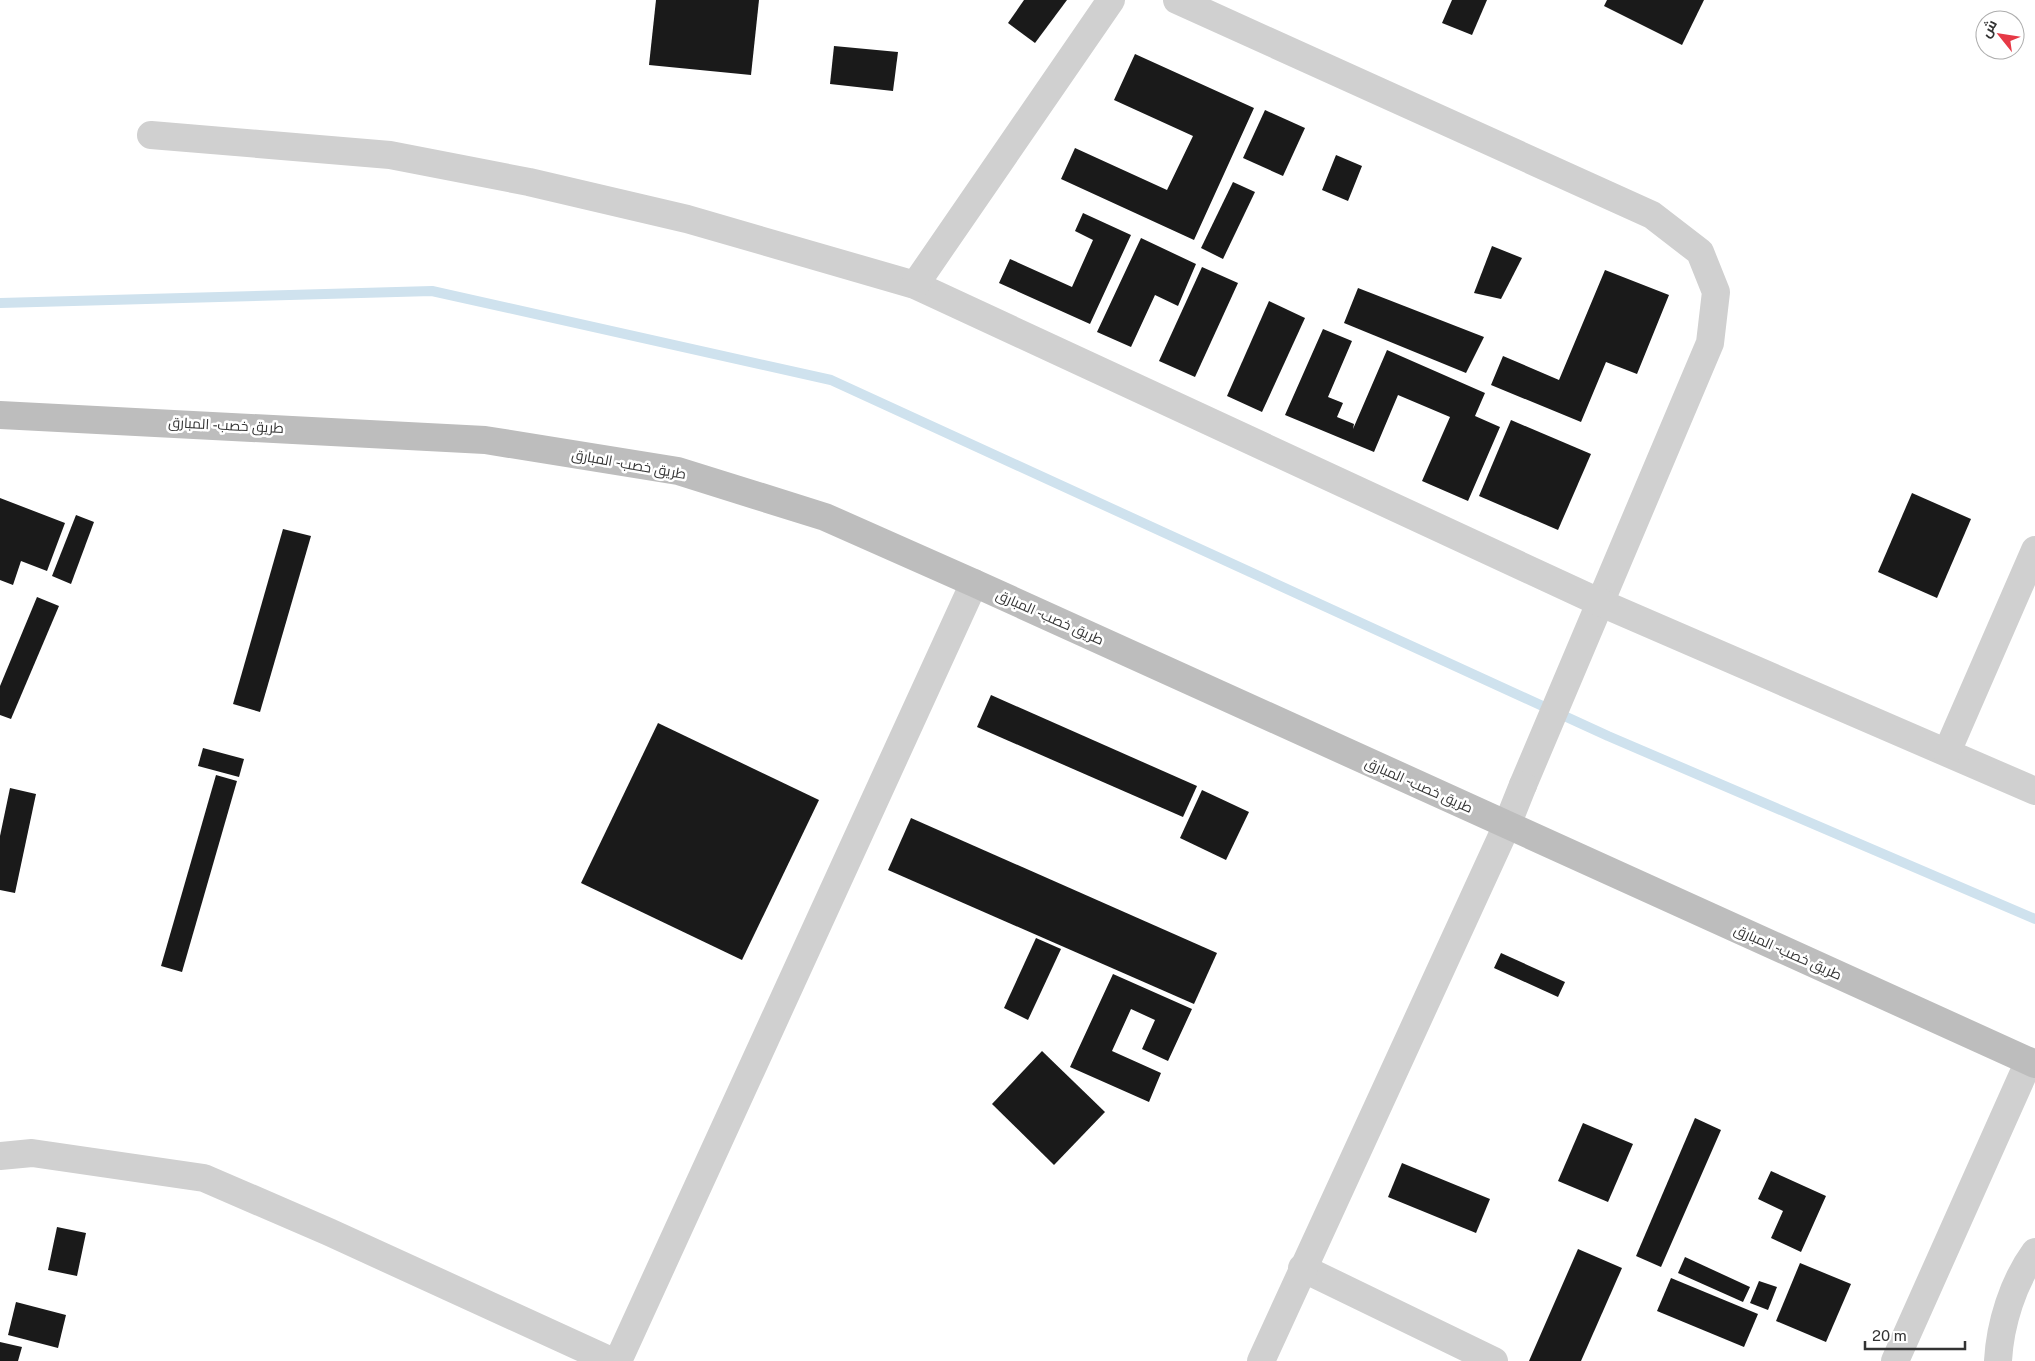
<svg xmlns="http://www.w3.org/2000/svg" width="2035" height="1361" font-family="'Public Sans',Cairo,sans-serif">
	<rect width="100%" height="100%" fill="#fff"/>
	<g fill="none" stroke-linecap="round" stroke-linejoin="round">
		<polyline stroke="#cfe2ee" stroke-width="10" points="0,303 432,291 831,380 1608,736 2035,919"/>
	</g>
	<g fill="#1a1a1a">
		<polygon points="656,0 759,0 751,75 649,65"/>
		<polygon points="1024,0 1067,0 1035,43 1008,23"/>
		<polygon points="1452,0 1487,0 1472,35 1442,23"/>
		<polygon points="1607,0 1704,0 1682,45 1604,6"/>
		<polygon points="834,46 898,52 893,91 830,84"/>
		<polygon points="1135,54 1254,108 1194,240 1061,179 1075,148 1167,190 1193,136 1114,100"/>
		<polygon points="1265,110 1305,128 1283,176 1243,158"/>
		<polygon points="1336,155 1362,166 1348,201 1322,190"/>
		<polygon points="1233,182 1255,192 1223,259 1201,248"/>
		<polygon points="1083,213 1131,235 1090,324 999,283 1010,259 1072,287 1093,240 1075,231"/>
		<polygon points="1141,238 1196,264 1178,306 1155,295 1131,347 1097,332"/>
		<polygon points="1492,246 1522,258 1501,299 1474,293"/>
		<polygon points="1202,267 1238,283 1195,377 1159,361"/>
		<polygon points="1605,270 1669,295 1637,374 1606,362 1581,422 1491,385 1503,356 1559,380"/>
		<polygon points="1358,288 1484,337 1466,373 1344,323"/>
		<polygon points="1269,301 1305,318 1262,412 1227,396"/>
		<polygon points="1323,329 1352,341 1328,397 1343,403 1337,417 1354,424 1353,429 1387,350 1485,393 1475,416 1500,427 1468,501 1422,481 1450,417 1398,395 1374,452 1285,415"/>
		<polygon points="1511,420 1591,454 1558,530 1479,496"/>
		<polygon points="1912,493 1971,519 1937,598 1878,572"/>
		<polygon points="0,498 65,523 47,571 21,561 13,585 0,580"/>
		<polygon points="76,515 94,522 71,584 52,576"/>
		<polygon points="283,529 311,536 260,712 233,704"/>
		<polygon points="37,597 59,606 11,719 0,715 0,686"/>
		<polygon points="991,695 1197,786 1183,817 977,727"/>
		<polygon points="658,723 819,800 742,960 581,883"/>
		<polygon points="203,748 244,759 239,777 198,766"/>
		<polygon points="216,775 237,781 182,972 161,966"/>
		<polygon points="10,788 36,794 15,893 0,890 0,836"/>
		<polygon points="1202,790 1249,812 1226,860 1180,838"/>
		<polygon points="911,818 1217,953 1194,1004 888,870"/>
		<polygon points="1036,938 1061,949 1028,1020 1004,1008"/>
		<polygon points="1501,953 1565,982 1558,997 1494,968"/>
		<polygon points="1113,974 1192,1009 1168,1061 1142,1049 1155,1020 1131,1009 1112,1051 1161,1073 1149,1102 1070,1067"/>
		<polygon points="1042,1051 1105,1112 1054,1165 992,1104"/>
		<polygon points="1695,1118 1721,1130 1661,1267 1636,1256"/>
		<polygon points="1583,1123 1633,1144 1608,1202 1558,1181"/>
		<polygon points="1402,1163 1490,1199 1476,1233 1388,1197"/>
		<polygon points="1771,1171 1826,1196 1801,1252 1771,1238 1783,1211 1758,1199"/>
		<polygon points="57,1227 86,1233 77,1276 48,1270"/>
		<polygon points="1578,1249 1622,1268 1581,1361 1529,1361"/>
		<polygon points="1685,1257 1750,1287 1743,1302 1678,1273"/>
		<polygon points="1800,1263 1851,1284 1826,1342 1776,1321"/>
		<polygon points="1671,1278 1758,1314 1744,1347 1657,1311"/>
		<polygon points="1759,1281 1777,1287 1768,1310 1750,1303"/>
		<polygon points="16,1302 66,1315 58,1348 8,1335"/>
		<polygon points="0,1342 22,1347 18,1361 0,1361"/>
	</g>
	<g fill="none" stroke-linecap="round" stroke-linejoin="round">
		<g stroke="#d0d0d0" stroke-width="28">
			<polyline points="1177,0 1652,215 1700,252 1716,292 1710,343 1523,785"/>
			<polyline points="151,135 390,155 529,182 687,219 915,285 1601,603 2035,791"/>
			<polyline points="915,285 1111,0"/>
			<polyline points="1947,752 2035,550"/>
			<polyline points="0,1156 32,1153 204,1178 329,1232 611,1361"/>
			<polyline points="1302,1268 1494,1361"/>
			<polyline points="618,1361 974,583"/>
			<polyline points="1895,1361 2029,1061"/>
			<path d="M1998,1361C2000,1324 2013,1282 2035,1252"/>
		</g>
		<polyline stroke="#d0d0d0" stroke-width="28" points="1261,1361 1507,825 1523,785"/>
		<polyline stroke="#bdbdbd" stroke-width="28" points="0,415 485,440 678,471 825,517 974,583 2035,1064"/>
	</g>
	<g text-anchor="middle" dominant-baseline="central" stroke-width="5" stroke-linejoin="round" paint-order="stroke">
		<g font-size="14" fill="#333" stroke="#fff">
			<text transform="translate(226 425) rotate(3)">طريق خصب - المبارق</text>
			<text transform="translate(629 464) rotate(10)">طريق خصب - المبارق</text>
			<text transform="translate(1050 617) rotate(24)">طريق خصب - المبارق</text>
			<text transform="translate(1419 785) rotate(24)">طريق خصب - المبارق</text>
			<text transform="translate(1788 952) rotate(24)">طريق خصب - المبارق</text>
		</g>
	</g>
	<g transform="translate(2000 35) rotate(300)"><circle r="24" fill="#ffffff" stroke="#adadad"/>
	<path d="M0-4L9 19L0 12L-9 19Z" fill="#e63946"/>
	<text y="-8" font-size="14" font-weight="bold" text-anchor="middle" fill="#333333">ش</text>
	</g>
	<path d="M1865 1341v8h100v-8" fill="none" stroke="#333333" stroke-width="2.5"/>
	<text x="1872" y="1341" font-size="15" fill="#333333" stroke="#ffffff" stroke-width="4" paint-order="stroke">20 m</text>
</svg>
